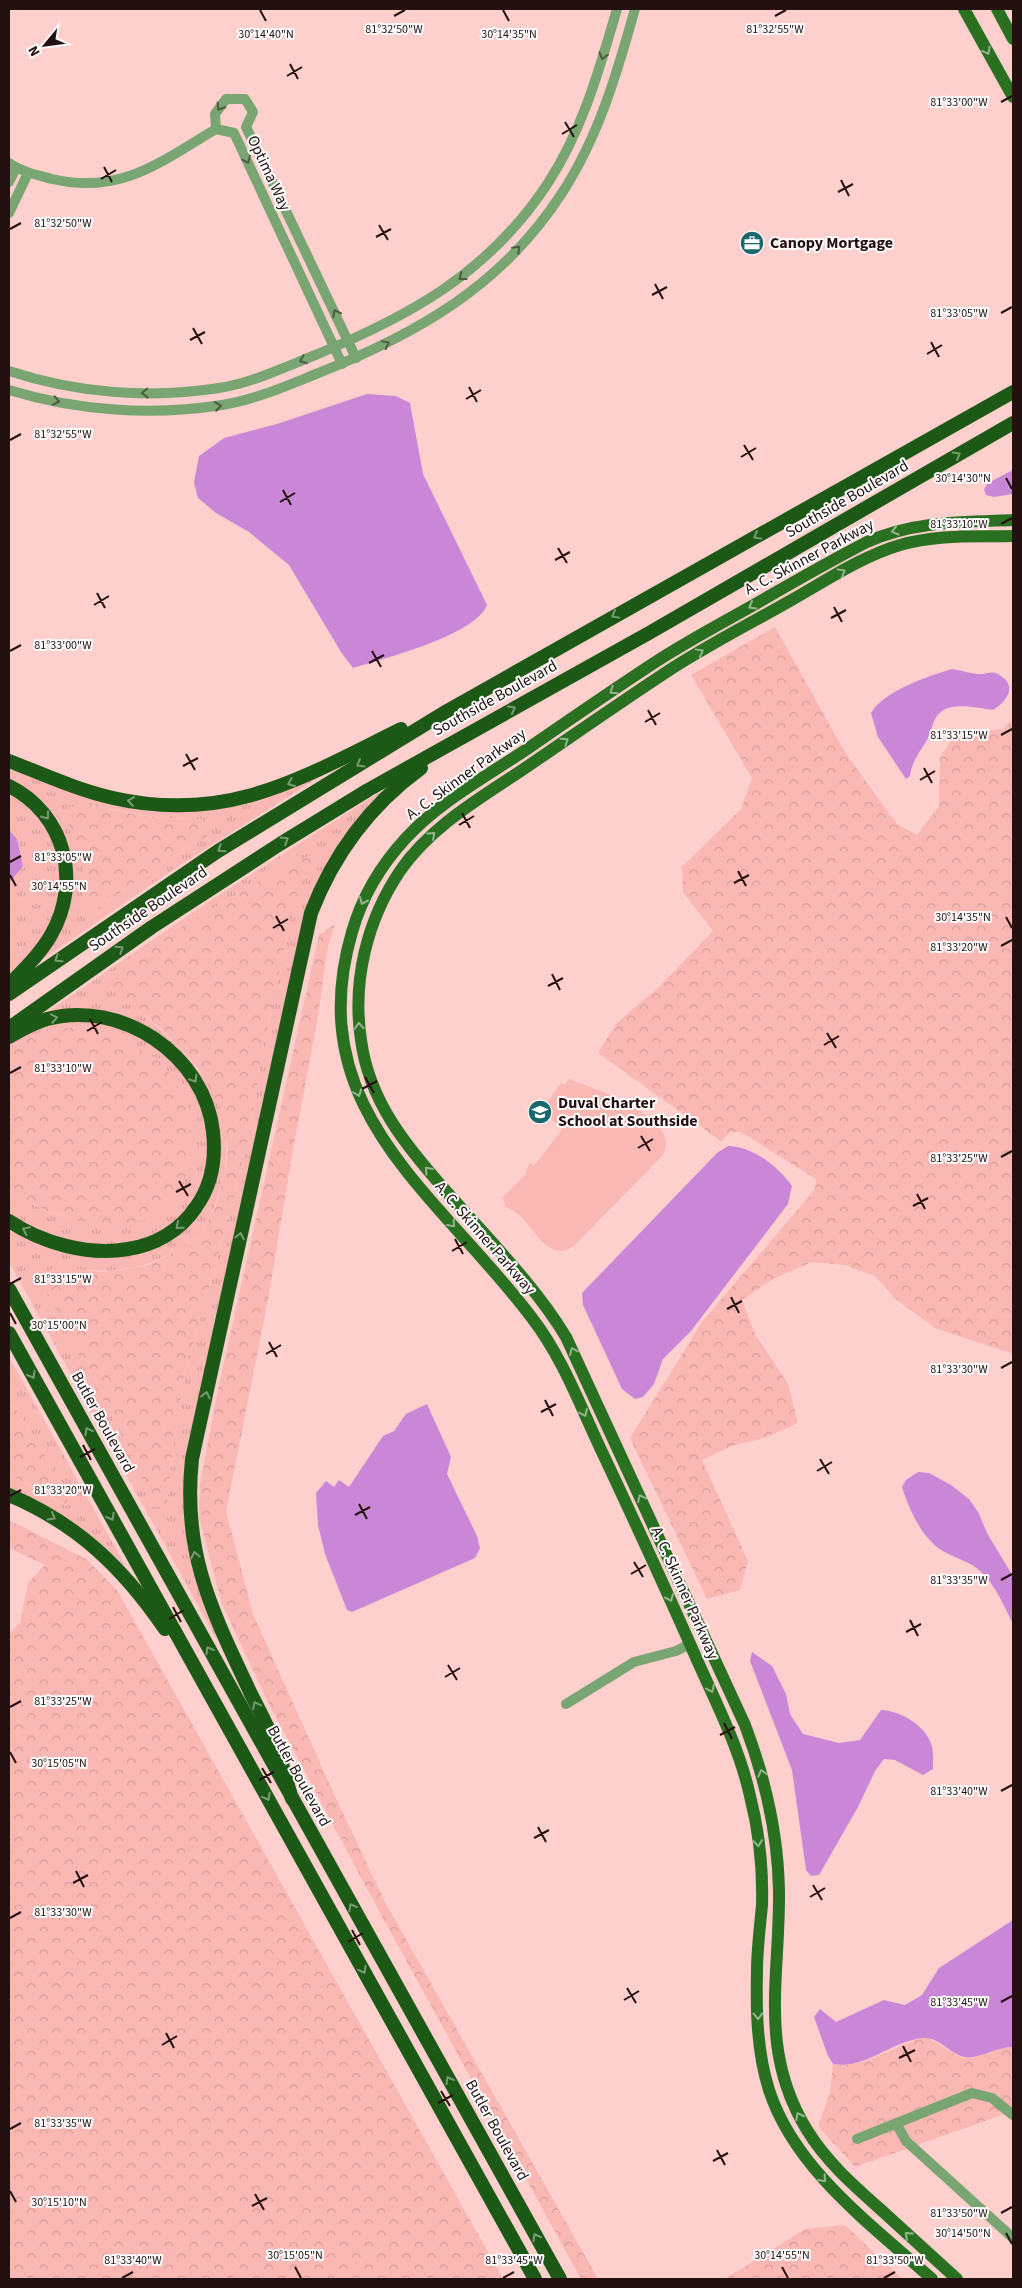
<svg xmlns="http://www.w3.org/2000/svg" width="1022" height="2288" font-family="'Source Sans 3',sans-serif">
	<defs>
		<pattern id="grass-tufts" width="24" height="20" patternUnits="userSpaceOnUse" patternTransform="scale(1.25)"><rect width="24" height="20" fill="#fab8b5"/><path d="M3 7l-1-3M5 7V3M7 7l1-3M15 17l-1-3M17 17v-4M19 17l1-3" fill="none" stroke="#d69d9a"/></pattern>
		<pattern id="forest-crowns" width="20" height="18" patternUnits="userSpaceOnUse" patternTransform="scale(1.25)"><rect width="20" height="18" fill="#fab8b5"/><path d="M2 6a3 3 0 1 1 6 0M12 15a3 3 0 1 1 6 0" fill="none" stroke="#d69d9a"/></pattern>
	</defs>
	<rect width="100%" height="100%" fill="#fdcfcd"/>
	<g fill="url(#grass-tufts)" fill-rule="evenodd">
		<path d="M9,765L170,808L327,772L180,865L43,959L55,938L68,851L9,780ZM84,799C119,815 164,819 202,819L208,836L171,858L94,911L81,853L68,824Z"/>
		<polygon points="9,791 28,803 55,842 62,893 41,942 9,980 9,883 23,866 17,839 9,830"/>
		<path d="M380,792L381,794L312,900L186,1509L219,1636L216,1638L9,1262V1230L43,1245L139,1252L201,1208L213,1109L149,1028L43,1015L211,900ZM313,855L290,921L264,1044L248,1140L229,1217L186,1367L173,1447L167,1507H153L58,1267C100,1274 141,1273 178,1249C188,1242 200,1234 206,1224C215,1209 219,1194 223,1178C228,1158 228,1122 219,1103C192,1051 146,1017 102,981C141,950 185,924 229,899C257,883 283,866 313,855Z"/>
		<polygon points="63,1021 116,1024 172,1056 201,1101 210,1160 196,1202 163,1233 118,1247 54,1238 9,1215 9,1189 19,1197 50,1213 72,1217 97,1226 112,1036 97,1026 49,1029 9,1047 9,1041 30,1030"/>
		<path d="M9,1357L125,1565L124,1566C96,1532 47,1512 9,1490V1474L67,1506V1493L9,1397Z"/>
	</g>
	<g fill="url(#forest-crowns)">
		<polygon points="775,627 846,754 897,824 917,835 939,806 940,757 956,733 1003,729 1013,719 1013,1354 935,1328 898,1301 875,1276 845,1265 812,1262 773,1279 742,1300 755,1334 788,1384 798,1423 764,1438 731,1446 702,1460 748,1561 740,1590 707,1599 630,1438 702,1322 815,1189 816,1179 741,1132 730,1132 721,1141 598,1053 616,1024 660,986 713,931 683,892 682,867 741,809 752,778 691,675"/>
		<path d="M84,799C120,816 163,819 202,819L211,829L208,836L171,858L94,911C77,902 85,881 83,865C79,845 64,827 67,808Z"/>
		<path d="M314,855L290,921L264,1044L248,1140L229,1217L186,1367L173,1447L167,1507H153L128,1446L87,1372L38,1274L58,1267L103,1272L126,1269L148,1265L169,1255L188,1242L205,1226L216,1206L225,1171L228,1149L220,1106L198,1068L163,1030L101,982C141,950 185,924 229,899C257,883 284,865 314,855Z"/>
		<polygon points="335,924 328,946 318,1016 291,1161 268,1300 226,1511 253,1614 333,1792 386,1904 598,2279 581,2279 366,1887 268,1702 222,1604 199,1518 200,1484 217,1394 319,935"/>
		<polygon points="97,1026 161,1061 189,1103 190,1160 182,1188 172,1201 147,1220 97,1226 72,1217 51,1213 19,1197 9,1189 9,1047 49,1029"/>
		<polygon points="9,1397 67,1493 68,1506 9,1474"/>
		<polygon points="9,1520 86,1559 117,1590 503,2279 9,2279 9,1633 20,1623 28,1583 45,1565 9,1548"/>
		<path d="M926,2037C937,2042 958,2059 968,2058C982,2058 997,2046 1013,2047V2111L855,2167L818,2126L830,2093L833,2064C864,2070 896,2044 926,2037Z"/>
		<polygon points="845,2225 902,2279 725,2279 805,2229"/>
	</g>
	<path fill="#fab8b5" d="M569,1079C593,1088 687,1120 662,1156L575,1245C550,1264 536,1231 520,1216C516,1212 509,1209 504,1205L505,1203L502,1198L525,1175L529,1163L534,1166L563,1128L541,1112L561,1083L565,1085Z"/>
	<g fill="#cb87d7">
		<path d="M367,394L396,396L410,403L423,474L487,605C476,635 383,659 353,668L341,652L289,565L249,532L216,513L198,498L194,482L199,456L224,438L277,424Z"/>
		<polygon points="1013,470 1013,494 994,497 986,495 984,489 988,483"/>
		<path d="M952,669C961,670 974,675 983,674C988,673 993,671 998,674C1018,685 1008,701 993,710C978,708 948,700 937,716C932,722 932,731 928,738C921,751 912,760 910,776L906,779L878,737L871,713C884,691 928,676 952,669Z"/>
		<polygon points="9,830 17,839 23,866 9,883"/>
		<path d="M728,1146C752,1146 779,1167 792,1186L788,1204L691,1331L663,1359L654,1384L643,1397L635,1399L622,1389L583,1305L582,1293L717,1153Z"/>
		<polygon points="427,1404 451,1457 447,1474 477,1536 480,1548 475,1558 352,1612 347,1610 325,1554 318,1525 316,1493 326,1481 334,1487 339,1480 349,1487 383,1436 394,1431 406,1414"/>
		<path d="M918,1472L929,1473L951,1485L969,1499L978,1512L988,1535L1013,1576V1624C1004,1606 995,1584 980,1571C971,1562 954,1558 943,1551C922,1539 909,1509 902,1487L906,1480Z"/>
		<path d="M752,1652L772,1666L786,1694L790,1714L803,1734L839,1743L860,1740L881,1710C898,1710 923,1724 930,1741C934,1749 933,1759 933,1769L923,1775L895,1760L884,1759L875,1771L858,1807L819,1875L811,1876L806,1870L792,1770L750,1661Z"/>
		<path d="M1013,1920V2047C998,2046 977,2060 965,2057C951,2055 939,2037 924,2038C892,2040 866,2070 833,2064L828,2056L814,2017L820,2009L836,2022L884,2000L905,2005L922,1995L939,1968Z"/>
	</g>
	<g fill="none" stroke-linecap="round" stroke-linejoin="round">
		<g stroke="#79a572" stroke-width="10">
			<polyline points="216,129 215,114 226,99 245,99 253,112 246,127 356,358"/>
			<path d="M9,163C22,172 37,175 52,179C121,195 160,162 216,129L234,133L342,364"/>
			<polyline points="9,182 16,168"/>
			<polyline points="9,213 28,173"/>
			<path d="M9,371C76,393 149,399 219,388C251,383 283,368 313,356C410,316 489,273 548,183C583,129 599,70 617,9"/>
			<path d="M9,390C77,411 152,416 222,405C254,400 286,386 316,374C417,334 502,286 562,193C599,136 617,73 635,9"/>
			<polyline points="566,1704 634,1662 676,1651 690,1644"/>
			<polyline points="896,2123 906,2141 1013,2238"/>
			<polyline points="857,2139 972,2093 992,2098 1013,2115"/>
		</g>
		<g stroke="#2a7021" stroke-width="12">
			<polyline points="964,9 1013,97"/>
			<polyline points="997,9 1013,39"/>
			<path d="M932,2279C872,2225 795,2170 769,2090C757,2052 756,2011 757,1971C757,1949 760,1927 762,1905C763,1869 759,1831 750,1796C739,1746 715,1701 694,1653C665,1587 634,1520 603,1454C581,1408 563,1358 532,1318C439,1194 300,1111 352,932C362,897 381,865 406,838C440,801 489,775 530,747C572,718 614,689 657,661C688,641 720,624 752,606C790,584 828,562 867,542C914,521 963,522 1013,520"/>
			<path d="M957,2279C931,2255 905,2232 879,2208C852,2184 826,2161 807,2130C758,2050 780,1978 779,1891C778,1833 765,1778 745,1725L566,1337C534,1284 487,1238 446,1191C406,1146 369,1101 361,1040C352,981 367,920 400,871C432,824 486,795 531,764C575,734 618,704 662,675C702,648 746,626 788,602C824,582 860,557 900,545C937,534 976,537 1013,536"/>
		</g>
		<g stroke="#1d5916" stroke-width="14">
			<path d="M9,761C43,774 77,790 113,798C228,824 302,778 401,729"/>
			<path d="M9,786C65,814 82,881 51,935C40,954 24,969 9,985"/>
			<polyline points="9,994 218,851 447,711 1013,392"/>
			<polyline points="9,1028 152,927 280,844 368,790 649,633 1013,423"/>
			<path d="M9,1037C21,1030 33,1023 47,1019C121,999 205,1055 213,1132C216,1159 212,1185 196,1207C180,1231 155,1245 128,1249C88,1256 42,1243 9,1221"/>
			<polyline points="9,1289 560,2279"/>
			<polyline points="9,1333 535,2279"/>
			<path d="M9,1495C78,1524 123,1568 165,1629"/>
			<path d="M292,1799C287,1783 283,1765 277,1749C270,1730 260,1712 251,1694C212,1611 182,1553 192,1459L311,913C334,853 369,806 421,768"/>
		</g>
	</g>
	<defs><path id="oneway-chevron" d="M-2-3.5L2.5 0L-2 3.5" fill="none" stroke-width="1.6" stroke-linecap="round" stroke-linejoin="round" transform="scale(1.25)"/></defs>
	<g stroke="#94b68f">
		<use href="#oneway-chevron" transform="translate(987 51) rotate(61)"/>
		<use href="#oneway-chevron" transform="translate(895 531) rotate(164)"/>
		<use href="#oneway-chevron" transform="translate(842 572) rotate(-29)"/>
		<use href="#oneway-chevron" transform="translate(752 606) rotate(150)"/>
		<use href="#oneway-chevron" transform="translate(700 652) rotate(-29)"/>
		<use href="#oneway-chevron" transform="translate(613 691) rotate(146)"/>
		<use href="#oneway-chevron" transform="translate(565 741) rotate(-34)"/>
		<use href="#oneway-chevron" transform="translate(432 835) rotate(-42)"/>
		<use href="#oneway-chevron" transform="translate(363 901) rotate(114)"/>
		<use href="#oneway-chevron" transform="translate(359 1026) rotate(-94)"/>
		<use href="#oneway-chevron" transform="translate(358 1093) rotate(69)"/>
		<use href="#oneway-chevron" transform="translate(428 1170) rotate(-131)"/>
		<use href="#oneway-chevron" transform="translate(452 1224) rotate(49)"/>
		<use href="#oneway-chevron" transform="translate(573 1351) rotate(-115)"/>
		<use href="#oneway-chevron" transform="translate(584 1413) rotate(65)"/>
		<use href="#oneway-chevron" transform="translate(641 1498) rotate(-115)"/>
		<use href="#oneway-chevron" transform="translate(670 1598) rotate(66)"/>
		<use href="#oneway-chevron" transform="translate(711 1689) rotate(65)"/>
		<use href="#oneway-chevron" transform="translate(762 1773) rotate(-105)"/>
		<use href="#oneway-chevron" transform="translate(758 1843) rotate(83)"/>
		<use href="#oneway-chevron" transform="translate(758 2016) rotate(89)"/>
		<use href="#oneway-chevron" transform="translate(799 2116) rotate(-117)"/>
		<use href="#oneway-chevron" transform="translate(823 2179) rotate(48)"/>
		<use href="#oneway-chevron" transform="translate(908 2235) rotate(-138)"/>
	</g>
	<g stroke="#4e5a40">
		<use href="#oneway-chevron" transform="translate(603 56) rotate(106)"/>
		<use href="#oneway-chevron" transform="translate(220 107) rotate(123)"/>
		<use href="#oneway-chevron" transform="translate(247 160) rotate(65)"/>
		<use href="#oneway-chevron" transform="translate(517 249) rotate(-46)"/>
		<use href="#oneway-chevron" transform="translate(462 277) rotate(143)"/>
		<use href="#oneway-chevron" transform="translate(336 313) rotate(-116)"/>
		<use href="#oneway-chevron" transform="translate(386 344) rotate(-26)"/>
		<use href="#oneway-chevron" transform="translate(303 360) rotate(158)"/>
		<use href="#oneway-chevron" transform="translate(145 393) rotate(179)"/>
		<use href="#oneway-chevron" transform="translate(56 401) rotate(12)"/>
		<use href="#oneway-chevron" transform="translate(218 406) rotate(-8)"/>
	</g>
	<g stroke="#779b72">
		<use href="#oneway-chevron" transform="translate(957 455) rotate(-31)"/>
		<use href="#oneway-chevron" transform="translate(757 536) rotate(151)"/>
		<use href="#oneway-chevron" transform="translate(615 615) rotate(151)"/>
		<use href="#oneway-chevron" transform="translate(512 709) rotate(-29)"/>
		<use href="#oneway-chevron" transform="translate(360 764) rotate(149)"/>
		<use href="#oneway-chevron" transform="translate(291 783) rotate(157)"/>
		<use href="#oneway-chevron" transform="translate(131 801) rotate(-171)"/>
		<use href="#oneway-chevron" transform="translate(46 816) rotate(53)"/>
		<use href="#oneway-chevron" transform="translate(285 840) rotate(-32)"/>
		<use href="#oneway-chevron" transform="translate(221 849) rotate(147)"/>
		<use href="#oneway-chevron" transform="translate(120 949) rotate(-34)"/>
		<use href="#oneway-chevron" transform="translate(58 959) rotate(146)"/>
		<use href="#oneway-chevron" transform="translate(54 1018) rotate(-11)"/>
		<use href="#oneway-chevron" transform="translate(194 1079) rotate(57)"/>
		<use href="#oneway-chevron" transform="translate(179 1226) rotate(140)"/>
		<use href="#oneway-chevron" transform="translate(26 1230) rotate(-154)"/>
		<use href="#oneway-chevron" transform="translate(240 1236) rotate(-78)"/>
		<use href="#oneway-chevron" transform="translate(32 1375) rotate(61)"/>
		<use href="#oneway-chevron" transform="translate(206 1395) rotate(-78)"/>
		<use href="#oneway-chevron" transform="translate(88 1431) rotate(-119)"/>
		<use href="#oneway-chevron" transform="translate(52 1517) rotate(31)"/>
		<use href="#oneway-chevron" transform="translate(111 1517) rotate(61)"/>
		<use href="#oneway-chevron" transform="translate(195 1555) rotate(-102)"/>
		<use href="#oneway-chevron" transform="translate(209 1650) rotate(-119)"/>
		<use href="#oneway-chevron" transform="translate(256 1705) rotate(-116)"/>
		<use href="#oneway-chevron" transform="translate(267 1797) rotate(61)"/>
		<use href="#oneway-chevron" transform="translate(352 1907) rotate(-119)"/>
		<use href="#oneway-chevron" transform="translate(363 1970) rotate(61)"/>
		<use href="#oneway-chevron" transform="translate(449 2080) rotate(-119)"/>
		<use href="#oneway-chevron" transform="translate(536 2237) rotate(-119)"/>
	</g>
	<path fill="none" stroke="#23100f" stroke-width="2" d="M260,10L266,21M503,10L509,21M394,16L405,10M775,16L786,10M290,64L298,79M287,76L302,67M1001,102L1012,96M565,122L574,137M562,134L577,125M104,167L112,182M101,179L116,170M841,180L849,196M838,192L853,184M379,225L388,240M10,229L21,223M376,237L391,229M655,284L663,299M652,295L667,287M1001,313L1012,307M193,328L202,344M190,340L205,332M931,342L939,357M927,354L942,345M469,387L477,402M466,399L481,390M10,440L21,434M744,445L753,460M741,457L756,448M1006,478L1012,489M283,490L291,505M280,502L295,493M1001,524L1012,518M558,548L567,563M555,560L570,552M97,593L105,608M94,605L109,596M834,607L842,622M831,618L846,610M10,651L21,645M372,651L381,667M369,663L384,655M648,710L656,725M645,722L660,713M1001,735L1012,729M186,754L195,770M183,766L198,758M924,768L932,783M920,780L935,771M462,813L470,828M459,825L474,816M10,862L21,856M738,871L746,886M10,875L16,886M734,883L749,875M276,916L284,931M1006,917L1012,928M273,928L288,919M1001,946L1012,940M552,974L560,990M548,986L563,978M90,1019L98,1034M87,1031L102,1022M827,1033L836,1048M824,1045L839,1036M10,1073L21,1067M365,1077L374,1093M362,1089L377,1081M641,1136L650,1151M638,1148L653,1139M1001,1157L1012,1151M179,1181L188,1196M176,1192L191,1184M917,1194L925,1209M913,1206L928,1198M455,1239L463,1254M452,1251L467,1242M10,1284L21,1278M731,1297L739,1313M727,1309L742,1301M10,1313L16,1324M269,1342L277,1357M266,1354L281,1345M1001,1368L1012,1362M545,1400L553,1416M541,1412L556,1404M83,1445L91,1460M80,1457L95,1449M820,1459L829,1474M817,1471L832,1462M10,1496L21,1490M359,1504L367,1519M355,1515L370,1507M634,1562L643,1577M631,1574L646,1565M1001,1580L1012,1574M173,1607L181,1622M169,1619L184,1610M910,1620L918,1636M906,1632L921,1624M448,1665L457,1680M445,1677L460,1668M10,1707L21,1701M724,1723L732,1739M720,1735L735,1727M10,1752L16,1763M262,1768L271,1783M259,1780L274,1772M1001,1791L1012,1785M538,1827L546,1842M534,1838L549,1830M76,1871L84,1887M73,1883L88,1875M813,1885L822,1900M810,1897L825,1888M10,1918L21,1912M352,1930L360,1945M348,1942L363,1933M627,1988L636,2003M624,2000L639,1991M1001,2002L1012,1996M166,2033L174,2048M162,2045L177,2036M903,2046L911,2062M899,2058L915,2050M441,2091L450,2106M438,2103L453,2095M10,2129L21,2123M717,2150L725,2165M713,2161L728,2153M10,2191L16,2202M255,2194L264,2210M252,2206L267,2198M1001,2213L1012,2207M1006,2233L1012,2244M295,2267L301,2278M782,2267L788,2278M122,2278L133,2272M503,2278L514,2272M884,2278L895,2272"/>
	<defs>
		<g id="office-disc" transform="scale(1.25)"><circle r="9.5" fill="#1a676c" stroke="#fdfdfd"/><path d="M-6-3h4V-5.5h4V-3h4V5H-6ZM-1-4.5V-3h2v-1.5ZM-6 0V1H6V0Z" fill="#fff"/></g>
		<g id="school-disc" transform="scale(1.25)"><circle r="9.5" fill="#1a676c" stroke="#fdfdfd"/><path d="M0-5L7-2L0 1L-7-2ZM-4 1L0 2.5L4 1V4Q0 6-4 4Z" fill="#fff"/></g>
	</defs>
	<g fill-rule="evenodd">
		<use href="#office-disc" x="752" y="243"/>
		<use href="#school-disc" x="540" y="1112"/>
	</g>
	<g text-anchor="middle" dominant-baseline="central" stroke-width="4" stroke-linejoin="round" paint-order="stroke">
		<g font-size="16" fill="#23100f" stroke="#fdfdfd">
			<text transform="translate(269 173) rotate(65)">Optima Way</text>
			<text transform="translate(847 499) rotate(-30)">Southside Boulevard</text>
			<text transform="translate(809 557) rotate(-28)">A. C. Skinner Parkway</text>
			<text transform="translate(495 698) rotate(-29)">Southside Boulevard</text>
			<text transform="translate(466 774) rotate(-36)">A. C. Skinner Parkway</text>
			<text transform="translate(148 909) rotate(-34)">Southside Boulevard</text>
			<text transform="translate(485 1238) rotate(49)">A. C. Skinner Parkway</text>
			<text transform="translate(103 1422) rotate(61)">Butler Boulevard</text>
			<text transform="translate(685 1593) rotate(66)">A. C. Skinner Parkway</text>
			<text transform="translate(299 1776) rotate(61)">Butler Boulevard</text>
			<text transform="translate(497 2130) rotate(61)">Butler Boulevard</text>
		</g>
		<g font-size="16" font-weight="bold" fill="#23100f" stroke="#fdfdfd" text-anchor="start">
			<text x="770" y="243">Canopy Mortgage</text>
			<text x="558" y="1103">Duval Charter<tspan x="558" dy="18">School at Southside</tspan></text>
		</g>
	</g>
	<g font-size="12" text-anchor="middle" fill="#23100f" stroke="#fdfdfd" stroke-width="4" stroke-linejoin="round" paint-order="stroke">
		<text x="394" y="33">81°32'50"W</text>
		<text x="775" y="33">81°32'55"W</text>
		<text x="266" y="38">30°14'40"N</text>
		<text x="509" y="38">30°14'35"N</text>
		<text x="959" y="106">81°33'00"W</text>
		<text x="63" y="227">81°32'50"W</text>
		<text x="959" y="317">81°33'05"W</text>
		<text x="63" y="438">81°32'55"W</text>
		<text x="963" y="482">30°14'30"N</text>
		<text x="959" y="528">81°33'10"W</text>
		<text x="63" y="649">81°33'00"W</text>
		<text x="959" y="739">81°33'15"W</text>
		<text x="63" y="861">81°33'05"W</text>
		<text x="59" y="890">30°14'55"N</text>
		<text x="963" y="921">30°14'35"N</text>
		<text x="959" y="951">81°33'20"W</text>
		<text x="63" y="1072">81°33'10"W</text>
		<text x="959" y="1162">81°33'25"W</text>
		<text x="63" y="1283">81°33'15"W</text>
		<text x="59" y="1329">30°15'00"N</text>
		<text x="959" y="1373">81°33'30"W</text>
		<text x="63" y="1494">81°33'20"W</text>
		<text x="959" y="1584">81°33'35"W</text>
		<text x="63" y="1705">81°33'25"W</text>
		<text x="59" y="1767">30°15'05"N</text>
		<text x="959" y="1795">81°33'40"W</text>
		<text x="63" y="1916">81°33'30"W</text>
		<text x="959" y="2006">81°33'45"W</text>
		<text x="63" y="2127">81°33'35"W</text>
		<text x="59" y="2206">30°15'10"N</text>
		<text x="959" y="2217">81°33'50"W</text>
		<text x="963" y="2237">30°14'50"N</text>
		<text x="295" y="2259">30°15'05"N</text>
		<text x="782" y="2259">30°14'55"N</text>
		<text x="133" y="2264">81°33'40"W</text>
		<text x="514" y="2264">81°33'45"W</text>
		<text x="895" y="2264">81°33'50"W</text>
	</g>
	<rect width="1022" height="2288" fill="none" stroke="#23100f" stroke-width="20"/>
	<g transform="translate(45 45) rotate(241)" stroke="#fdfdfd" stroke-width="4" paint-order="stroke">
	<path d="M0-4L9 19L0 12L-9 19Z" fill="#23100f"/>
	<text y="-8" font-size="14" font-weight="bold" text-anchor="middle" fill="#23100f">N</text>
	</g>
</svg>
